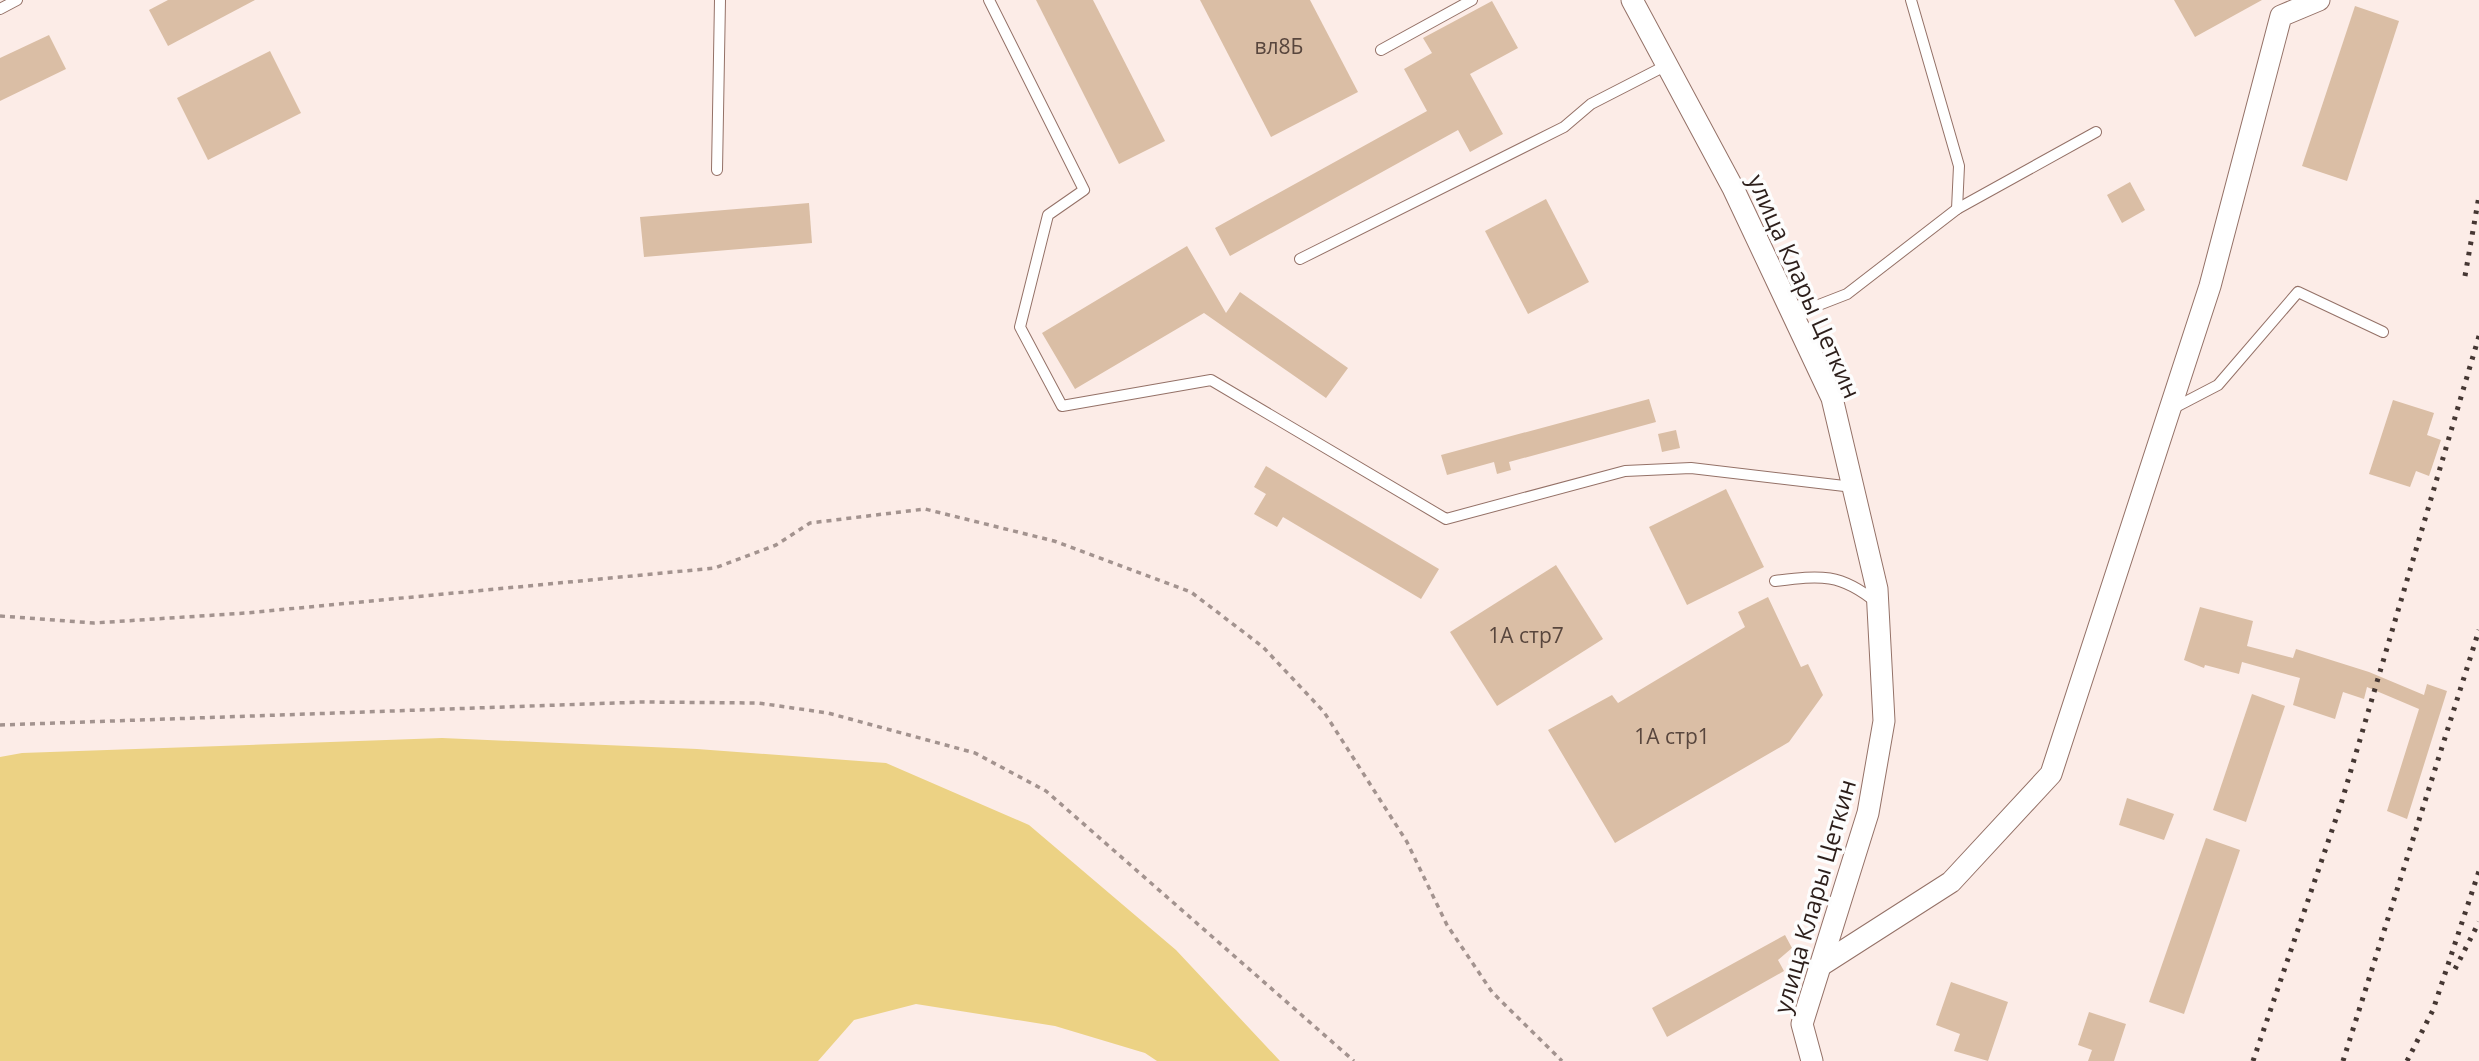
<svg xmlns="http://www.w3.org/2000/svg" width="2479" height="1061" font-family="'Open Sans',sans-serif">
	<rect width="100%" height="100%" fill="#fcece7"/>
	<polygon fill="#ecd284" points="442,738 697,749 886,763 1029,825 1176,950 1280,1061 1157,1061 1145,1053 1055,1026 916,1004 854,1020 818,1061 0,1061 0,757 22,753"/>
	<g fill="#dabea5">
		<polygon points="168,0 255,0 168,46 149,10"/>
		<polygon points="1036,0 1093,0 1165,141 1119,164"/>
		<polygon points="1200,0 1310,0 1358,92 1271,137"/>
		<polygon points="2174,0 2262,0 2195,37"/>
		<polygon points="1492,1 1518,48 1470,74 1503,134 1470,152 1458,130 1230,256 1215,228 1427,111 1404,69 1432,53 1423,38"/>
		<polygon points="2355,6 2399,21 2347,181 2302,166"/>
		<polygon points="49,35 66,69 0,101 0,58"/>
		<polygon points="270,51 301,113 208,160 177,98"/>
		<polygon points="2130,182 2145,210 2122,223 2107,195"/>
		<polygon points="1546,199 1589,282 1528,314 1485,231"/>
		<polygon points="809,203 812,243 644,257 640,217"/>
		<polygon points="1187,246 1226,313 1240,292 1348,368 1326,398 1204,313 1075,389 1042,333"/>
		<polygon points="1649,399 1656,422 1509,462 1511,470 1497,474 1494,462 1447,475 1441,455"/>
		<polygon points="2393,400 2434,413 2427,435 2441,440 2429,476 2416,471 2410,487 2369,474"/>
		<polygon points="1676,430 1680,448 1662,452 1658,434"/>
		<polygon points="1266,466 1439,569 1421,599 1283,517 1277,527 1254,514 1266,494 1254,487"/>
		<polygon points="1726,489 1764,567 1687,605 1649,527"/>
		<polygon points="1556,565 1603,639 1497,706 1450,632"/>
		<polygon points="1768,597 1801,667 1808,664 1823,695 1789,742 1615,843 1548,730 1612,695 1618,703 1745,627 1738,612"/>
		<polygon points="2200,607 2253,621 2247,646 2293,658 2296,649 2369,672 2424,695 2427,684 2447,691 2407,819 2387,811 2419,709 2367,687 2364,699 2343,692 2335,719 2293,705 2300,678 2242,662 2239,674 2205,665 2204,668 2184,660"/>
		<polygon points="2252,694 2285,706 2246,822 2213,810"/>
		<polygon points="2127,798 2174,814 2164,840 2119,825"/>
		<polygon points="2206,838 2240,850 2184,1014 2149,1002"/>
		<polygon points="1785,935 1792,948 1778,960 1784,971 1667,1037 1652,1008"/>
		<polygon points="1951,982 2008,1002 1988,1061 1954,1051 1960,1034 1936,1025"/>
		<polygon points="2089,1012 2126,1024 2114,1061 2088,1061 2092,1050 2078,1045"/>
	</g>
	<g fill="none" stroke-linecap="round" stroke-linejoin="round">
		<g stroke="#947167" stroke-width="12">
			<g id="service">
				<polyline points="989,0 1084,190 1048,215 1020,327 1062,406 1211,380 1446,519 1625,471 1691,468 1853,487"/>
				<polyline points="1911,0 1959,166 1957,209"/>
				<polyline points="0,9 17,0"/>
				<polyline points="1381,50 1472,0"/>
				<polyline points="717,170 720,0"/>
				<polyline points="1300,259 1564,127 1591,104 1667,65"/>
				<polyline points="1793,315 1847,294 1957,209 2096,132"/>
				<polyline points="2170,410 2218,385 2298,292 2383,332"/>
				<path d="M1775,581C1821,575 1841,573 1877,603"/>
			</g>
		</g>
		<g stroke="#947167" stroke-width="23">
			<g id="minor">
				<polyline points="1632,0 1733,188 1832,398 1877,589 1884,721 1868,813 1802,1024 1812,1061"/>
				<polyline points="1823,964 1951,882 2051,774 2210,286 2281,16 2319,0"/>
			</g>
		</g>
		<g stroke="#a3938f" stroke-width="3.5" stroke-dasharray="5 5" stroke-linecap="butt">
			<polyline points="0,616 94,623 246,613 715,568 776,545 810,523 925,509 1054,541 1191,592 1263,647 1324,712 1407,842 1447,925 1492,992 1562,1061"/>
			<polyline points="0,725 643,702 758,703 828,713 975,753 1046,791 1354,1061"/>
		</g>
		<use href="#service" stroke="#fff" stroke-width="10"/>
		<use href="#minor" stroke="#fff" stroke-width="21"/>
		<g stroke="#453733" stroke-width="5" stroke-dasharray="3.5 7" stroke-linecap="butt">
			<polyline points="2465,276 2479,196"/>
			<polyline points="2455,969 2479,922"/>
			<polyline points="2253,1061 2341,804 2479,336"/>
			<polyline points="2343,1061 2479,630"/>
			<polyline points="2407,1061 2433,1010 2479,871"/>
		</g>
	</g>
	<g text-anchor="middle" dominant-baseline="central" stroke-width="7" stroke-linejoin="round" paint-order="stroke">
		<g font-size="21" fill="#58463d">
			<text x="1279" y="46">вл8Б</text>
			<text x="1526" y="635">1А стр7</text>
			<text x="1672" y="736">1А стр1</text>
		</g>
		<g font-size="24" fill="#2c1e1a" stroke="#fdfdfd">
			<text transform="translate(1805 286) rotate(66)">улица Клары Цеткин</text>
			<text transform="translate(1814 896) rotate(-74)">улица Клары Цеткин</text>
		</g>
	</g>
</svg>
